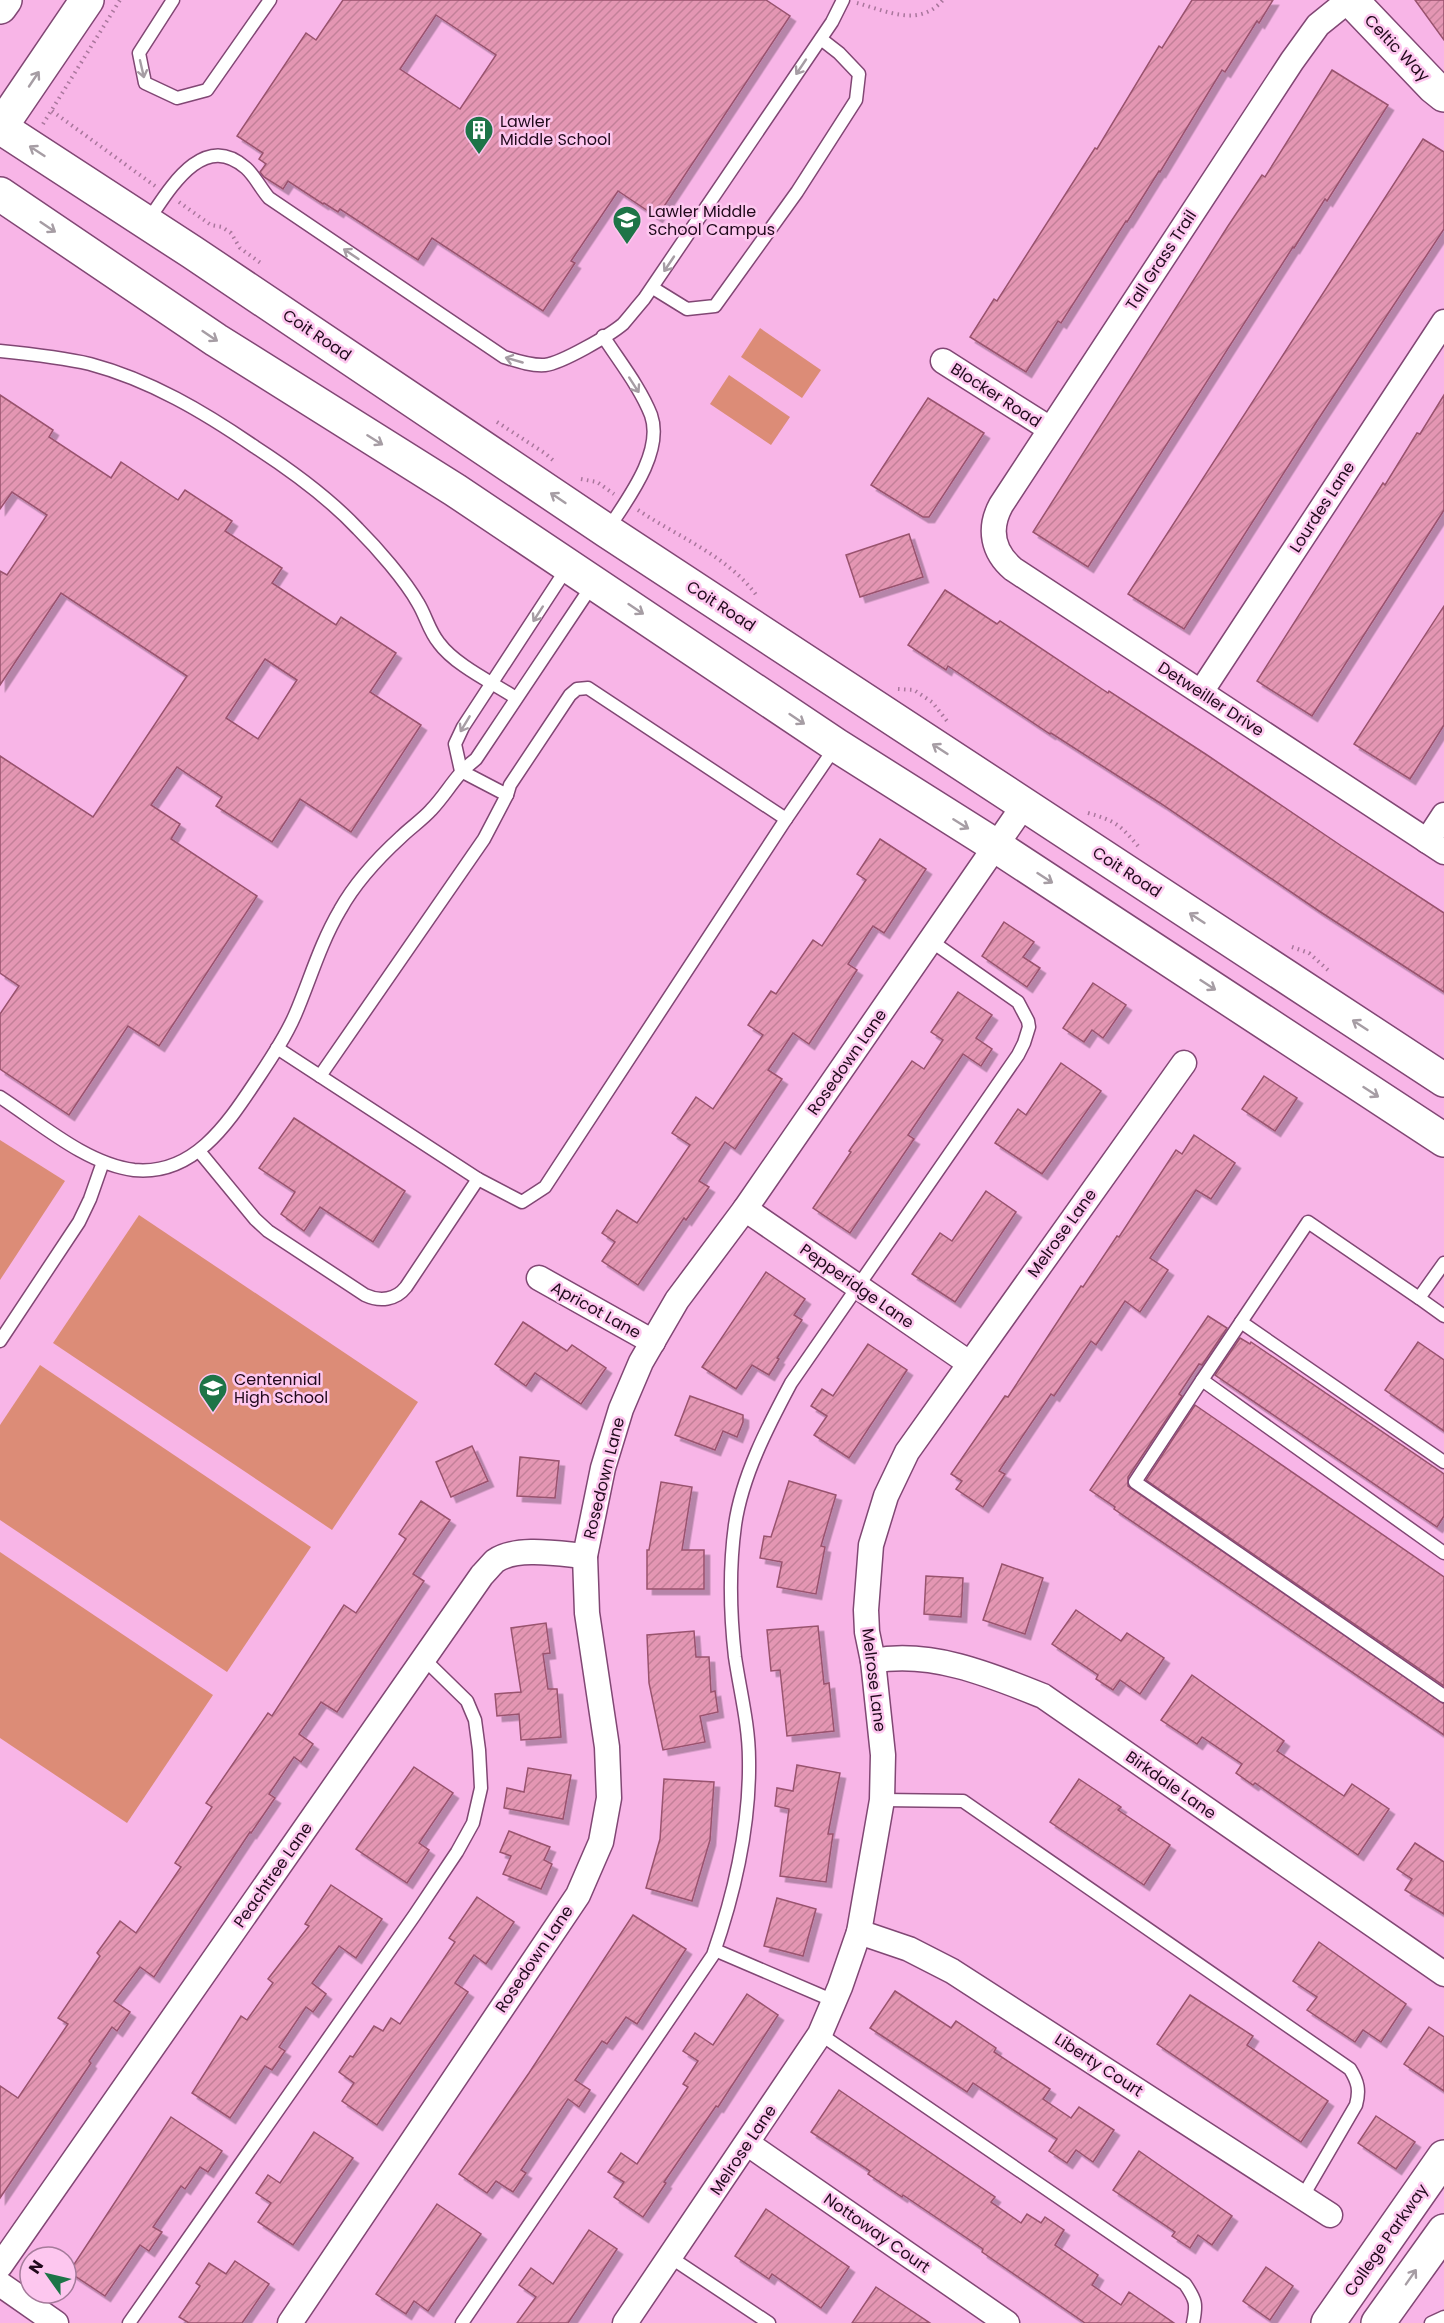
<svg xmlns="http://www.w3.org/2000/svg" width="1444" height="2323" font-family="Poppins,sans-serif">
	<defs>
		<pattern id="building-hatch" width="6" height="6" patternUnits="userSpaceOnUse" patternTransform="scale(1.5)"><rect width="6" height="6" fill="#e496b3"/><path d="M-1 1l2-2M0 6l6-6M5 7l2-2" fill="none" stroke="#c38099"/></pattern>
		<filter id="shadow"><feDropShadow dx="5.5" dy="5.5" stdDeviation="0" flood-color="#0004"/></filter>
	</defs>
	<rect width="100%" height="100%" fill="#f8b5e7"/>
	<g fill="#dc8c77">
		<polygon points="760,328 821,370 802,398 741,357"/>
		<polygon points="729,375 790,417 771,445 710,404"/>
		<polygon points="0,1140 65,1181 0,1280"/>
		<polygon points="139,1215 418,1402 332,1530 53,1343"/>
		<polygon points="40,1365 311,1547 227,1672 0,1520 0,1425"/>
		<polygon points="0,1552 213,1695 127,1823 0,1738"/>
	</g>
	<g fill="url(#building-hatch)" stroke="#99526e" stroke-width="1.5" fill-rule="evenodd" filter="url(#shadow)">
		<path d="M343,0H766L790,16L657,217L618,191L571,261L575,263L543,311L432,238L418,260L340,209L338,212L324,203L323,204L288,181L283,189L264,177L260,172L266,164L259,159L263,153L237,136L306,33L316,40ZM436,15L496,55L460,109L400,69Z"/>
		<polygon points="1192,0 1273,0 1259,23 1257,21 1225,72 1222,70 1160,172 1159,171 1127,222 1126,221 1061,323 1058,321 1026,372 970,337 994,299 997,301 1095,148 1097,149 1159,46 1162,48"/>
		<polygon points="1415,0 1444,0 1444,40"/>
		<polygon points="1332,70 1388,105 1327,201 1325,199 1294,248 1293,247 1088,567 1033,532 1228,226 1262,175 1265,177"/>
		<polygon points="1423,139 1444,152 1444,229 1317,421 1184,629 1128,594"/>
		<path d="M0,395L53,430L49,437L111,478L121,462L178,500L185,490L232,521L225,531L282,568L272,583L336,625L341,617L396,653L370,692L421,725L351,832L300,799L272,842L216,806L222,797L177,767L151,805L180,824L171,839L257,896L159,1046L128,1026L69,1115L0,1069V1014L19,986L0,973V756L93,817L187,676L61,593L0,685V571L7,575L47,515L12,492L0,509ZM265,659L297,680L258,739L226,718Z"/>
		<polygon points="1444,395 1444,510 1312,716 1257,681 1383,483 1385,485 1417,433 1420,434"/>
		<polygon points="928,398 984,433 929,517 923,517 871,485"/>
		<polygon points="909,534 923,577 860,597 846,555"/>
		<polygon points="945,590 997,624 1000,621 1108,693 1109,691 1207,755 1343,847 1444,913 1444,992 1319,911 1160,803 1051,733 1050,734 948,666 946,670 908,645"/>
		<polygon points="1444,606 1444,725 1410,779 1354,744"/>
		<polygon points="880,839 926,869 884,933 873,926 848,964 857,970 809,1044 793,1033 768,1070 782,1079 735,1149 725,1142 699,1181 709,1187 686,1220 684,1218 638,1285 602,1261 615,1242 602,1233 617,1210 637,1223 690,1145 672,1133 696,1097 713,1109 763,1035 748,1025 771,991 776,994 813,940 822,946 866,880 857,874"/>
		<polygon points="1004,922 1034,942 1023,957 1040,968 1027,987 982,956"/>
		<polygon points="1093,983 1126,1005 1103,1038 1092,1030 1084,1042 1063,1028"/>
		<polygon points="958,992 992,1015 976,1038 992,1049 981,1066 963,1054 908,1135 914,1139 850,1233 813,1208 851,1152 849,1151 912,1061 924,1069 943,1040 931,1032"/>
		<polygon points="1061,1063 1101,1091 1042,1174 995,1143 1018,1109 1026,1115"/>
		<polygon points="1264,1076 1297,1098 1275,1131 1242,1109"/>
		<polygon points="294,1118 405,1191 373,1242 320,1207 304,1231 281,1214 295,1192 259,1168"/>
		<polygon points="1194,1135 1235,1163 1211,1199 1196,1190 1150,1258 1168,1270 1140,1312 1125,1301 1096,1345 1091,1341 1054,1396 1051,1394 999,1471 1005,1474 983,1507 956,1489 962,1481 951,1474 1005,1396 1008,1397 1081,1286 1083,1287 1117,1236 1119,1237 1176,1150 1182,1154"/>
		<polygon points="986,1191 1016,1212 955,1302 912,1274 940,1233 952,1241"/>
		<polygon points="766,1272 805,1299 794,1315 802,1320 777,1358 779,1359 769,1375 752,1365 736,1389 702,1367"/>
		<polygon points="1208,1316 1227,1328 1202,1365 1199,1364 1179,1394 1182,1396 1128,1477 1128,1486 1444,1704 1444,1735 1114,1509 1115,1507 1090,1490"/>
		<polygon points="523,1322 567,1351 572,1345 606,1368 581,1404 535,1373 526,1386 495,1364"/>
		<polygon points="1240,1338 1250,1344 1251,1342 1444,1474 1444,1516 1437,1527 1215,1375"/>
		<polygon points="1418,1342 1444,1360 1444,1431 1385,1390"/>
		<polygon points="868,1344 907,1370 849,1458 814,1435 827,1416 811,1406 822,1389 833,1396"/>
		<polygon points="690,1396 743,1415 743,1422 737,1437 723,1431 715,1450 675,1435"/>
		<polygon points="1195,1405 1444,1577 1444,1686 1146,1480"/>
		<polygon points="472,1446 488,1481 451,1497 436,1462"/>
		<polygon points="520,1457 559,1461 555,1498 517,1496"/>
		<polygon points="789,1481 836,1495 821,1546 825,1547 816,1594 777,1587 782,1562 760,1558 764,1536 771,1537"/>
		<polygon points="661,1482 692,1487 682,1550 704,1550 704,1589 647,1589 647,1550 649,1550"/>
		<polygon points="421,1501 450,1520 413,1574 424,1581 337,1712 321,1702 299,1734 313,1744 301,1762 294,1757 269,1794 275,1798 251,1833 250,1832 154,1977 140,1967 114,2001 130,2012 117,2031 112,2027 89,2061 91,2063 0,2198 0,2086 18,2098 68,2024 58,2018 100,1956 97,1953 120,1921 136,1933 181,1867 175,1863 212,1807 206,1803 268,1713 272,1716 344,1605 356,1613 406,1539 399,1534"/>
		<polygon points="1002,1564 1043,1578 1025,1634 983,1620"/>
		<polygon points="926,1576 963,1578 961,1617 924,1614"/>
		<polygon points="1076,1610 1121,1641 1127,1633 1164,1658 1140,1694 1120,1680 1113,1690 1096,1679 1098,1675 1052,1644"/>
		<polygon points="546,1623 550,1653 543,1654 548,1689 557,1689 561,1737 521,1740 519,1714 497,1716 495,1694 521,1692 511,1628"/>
		<polygon points="818,1626 824,1684 829,1683 834,1731 787,1736 780,1670 771,1671 767,1630"/>
		<polygon points="694,1631 696,1657 709,1657 711,1692 715,1691 718,1712 700,1716 705,1742 663,1750 649,1683 647,1635"/>
		<polygon points="1192,1675 1284,1741 1277,1751 1344,1796 1352,1784 1389,1809 1358,1855 1255,1783 1253,1785 1236,1773 1242,1764 1202,1737 1197,1744 1161,1720"/>
		<polygon points="797,1765 840,1773 828,1834 833,1834 826,1882 780,1876 789,1809 775,1806 777,1788 793,1791"/>
		<polygon points="414,1767 453,1793 419,1843 429,1850 407,1883 356,1849"/>
		<polygon points="528,1768 571,1775 563,1819 504,1808 507,1788 524,1792"/>
		<polygon points="664,1779 714,1782 710,1840 692,1901 646,1888 660,1839"/>
		<polygon points="1079,1779 1121,1807 1118,1810 1170,1845 1144,1885 1050,1822"/>
		<polygon points="509,1831 550,1847 544,1860 552,1864 541,1889 503,1874 511,1856 500,1852"/>
		<polygon points="1415,1843 1444,1862 1444,1914 1405,1890 1412,1879 1397,1869"/>
		<polygon points="331,1885 382,1919 356,1958 339,1946 312,1983 326,1994 313,2012 306,2007 279,2047 285,2051 272,2070 265,2066 230,2118 192,2093 241,2016 247,2020 273,1983 268,1979 309,1926 305,1924"/>
		<polygon points="477,1897 514,1922 486,1964 474,1955 455,1983 468,1992 377,2125 342,2101 354,2083 339,2072 350,2056 353,2057 374,2026 383,2031 391,2018 400,2024 455,1942 449,1938"/>
		<polygon points="777,1898 816,1909 803,1956 764,1946"/>
		<polygon points="633,1915 686,1949 637,2024 626,2017 607,2044 602,2041 575,2080 590,2090 579,2107 568,2099 521,2170 526,2173 513,2192 496,2181 487,2193 459,2174 529,2073"/>
		<polygon points="1319,1942 1406,2004 1381,2042 1363,2030 1355,2042 1307,2010 1317,1997 1293,1981"/>
		<polygon points="895,1991 951,2028 956,2021 996,2048 994,2052 1050,2089 1043,2099 1071,2118 1079,2107 1114,2130 1093,2162 1076,2150 1067,2163 1049,2151 1057,2139 973,2083 967,2092 870,2028"/>
		<polygon points="747,1994 778,2015 718,2107 716,2106 664,2182 666,2183 643,2217 614,2197 624,2182 608,2172 621,2153 637,2164 688,2087 683,2084 698,2061 683,2051 695,2033 713,2045"/>
		<polygon points="1190,1995 1253,2036 1247,2045 1328,2101 1301,2142 1157,2044"/>
		<polygon points="1429,2027 1444,2037 1444,2091 1404,2064"/>
		<polygon points="839,2090 995,2197 991,2202 1021,2223 1027,2214 1041,2223 1045,2217 1064,2230 1055,2245 1098,2275 1092,2285 1121,2305 1129,2292 1174,2323 1085,2323 982,2252 983,2249 903,2195 902,2197 868,2174 870,2171 811,2132"/>
		<polygon points="1376,2116 1415,2142 1396,2169 1358,2143"/>
		<polygon points="171,2117 222,2151 208,2172 200,2167 185,2189 181,2186 153,2227 162,2232 149,2251 140,2245 105,2296 69,2272"/>
		<polygon points="314,2132 353,2158 293,2245 258,2222 271,2203 256,2193 268,2175 280,2183"/>
		<polygon points="1139,2151 1232,2216 1212,2245 1198,2235 1190,2248 1172,2236 1175,2232 1113,2190"/>
		<polygon points="437,2204 481,2234 428,2311 414,2301 406,2314 376,2294"/>
		<polygon points="766,2209 849,2267 821,2308 772,2274 769,2279 735,2256"/>
		<polygon points="589,2230 617,2249 568,2323 517,2323 536,2297 519,2285 531,2268 553,2284"/>
		<polygon points="235,2261 269,2284 242,2323 189,2323 179,2317 200,2286 196,2283 209,2263 226,2274"/>
		<polygon points="1266,2267 1293,2286 1270,2320 1243,2301"/>
		<polygon points="876,2287 930,2323 852,2323"/>
	</g>
	<g fill="none" stroke-linecap="round" stroke-linejoin="round">
		<g stroke="#814774" stroke-width="15">
			<g id="lane">
				<polyline points="173,0 139,53 145,83 177,98 207,90 270,0"/>
				<path d="M147,222C168,192 202,129 246,168C255,176 261,189 269,198L504,357C517,361 531,366 545,365C562,363 610,335 623,324C630,316 637,307 644,299L832,22L843,0"/>
				<polyline points="653,288 687,309 715,306 797,192 856,100 859,74 839,53 821,39"/>
				<path d="M603,336C619,361 640,387 651,415C664,452 627,500 608,529"/>
				<path d="M0,351C30,354 60,357 90,364C150,380 204,412 255,447C292,471 328,497 358,529C377,548 405,580 418,603C426,616 429,631 439,643C455,665 493,683 516,698"/>
				<polyline points="461,771 507,795 510,785 570,695 577,689 588,688 786,819 836,746"/>
				<polyline points="461,771 455,744 463,727 567,568"/>
				<polyline points="320,1076 484,839 507,795"/>
				<path d="M0,1097C40,1123 86,1164 134,1170C194,1176 228,1123 256,1081C270,1060 285,1038 295,1015C310,980 320,944 340,910C355,883 378,858 401,837C410,828 422,820 431,810C449,791 454,776 476,759L593,584"/>
				<path d="M199,1151L255,1219L268,1231L365,1295C380,1302 396,1300 406,1287L478,1179L277,1048"/>
				<polyline points="478,1179 522,1202 545,1187 786,819"/>
				<polyline points="1444,1263 1419,1298 1308,1222 1241,1322 1444,1462"/>
				<polyline points="1419,1298 1444,1316"/>
				<polyline points="1241,1322 1202,1380 1444,1553"/>
				<polyline points="0,1341 79,1222 90,1199 103,1162"/>
				<polyline points="1202,1380 1135,1482 1444,1696"/>
				<path d="M882,1800L963,1801L1350,2069C1358,2082 1360,2090 1356,2105L1303,2196"/>
				<polyline points="715,1950 834,2001"/>
				<path d="M820,2034L1185,2284C1196,2300 1197,2304 1193,2323"/>
				<polyline points="670,2257 769,2323"/>
				<polyline points="129,2323 414,1916 457,1852 473,1823 481,1788 479,1750 475,1720 467,1701 424,1659"/>
				<path d="M462,2323L713,1955C735,1892 750,1826 749,1760C749,1725 740,1691 735,1657C730,1613 729,1569 735,1525C742,1476 768,1426 791,1383L1018,1055L1024,1043L1029,1027L1028,1021L1018,1002L931,941"/>
				<polyline points="1431,2323 1444,2317"/>
			</g>
		</g>
		<g stroke="#814774" stroke-width="27">
			<g id="street">
				<path d="M1349,0L1318,25L1292,61L1001,505C988,529 993,552 1013,569L1444,852"/>
				<polyline points="943,361 1050,429"/>
				<polyline points="1201,692 1444,322"/>
				<polyline points="1427,841 1444,815"/>
				<polyline points="745,1209 969,1363"/>
				<polyline points="539,1278 653,1342"/>
				<path d="M873,1661C931,1650 991,1675 1043,1696L1444,1974"/>
				<polyline points="859,1932 909,1949 952,1971 1330,2215"/>
				<polyline points="748,2144 1007,2323"/>
				<path d="M0,2266L482,1575C486,1571 491,1565 495,1561C516,1546 561,1554 585,1556"/>
				<polyline points="0,2284 56,2323"/>
				<polyline points="290,2323 578,1895 601,1842 609,1798 607,1747 587,1613 585,1556 603,1468 621,1409 641,1362 677,1300 745,1209 1024,805"/>
				<polyline points="625,2323 820,2034 840,1987 859,1932 882,1800 883,1755 873,1661 867,1632 866,1610 871,1545 886,1496 907,1452 1184,1063"/>
			</g>
		</g>
		<g stroke="#814774" stroke-width="36">
			<g id="secondary">
				<polyline points="1351,0 1434,87 1444,95"/>
				<polyline points="0,7 5,0"/>
				<polyline points="0,127 192,252 607,531 1444,1080"/>
				<polyline points="0,128 87,0"/>
				<polyline points="0,194 216,340 455,490 836,745 996,846 1444,1140"/>
				<polyline points="1328,2323 1444,2157"/>
				<polyline points="1378,2323 1444,2231"/>
			</g>
		</g>
		<g stroke="#a9769c" stroke-width="4" stroke-dasharray="1.5 4.5" stroke-linecap="butt">
			<path d="M857,3C887,11 919,28 943,0"/>
			<polyline points="52,111 155,186"/>
			<polyline points="43,124 120,0"/>
			<polyline points="179,202 211,225 222,227 231,233 240,248 262,264"/>
			<polyline points="497,422 546,454 555,462"/>
			<polyline points="581,479 597,482 614,494"/>
			<path d="M638,510C678,537 728,556 757,596"/>
			<polyline points="898,689 914,690 932,702 947,721"/>
			<path d="M1088,813C1116,821 1120,825 1138,846"/>
			<polyline points="1292,947 1309,953 1330,972"/>
		</g>
		<use href="#lane" stroke="#fff" stroke-width="12"/>
		<use href="#street" stroke="#fff" stroke-width="24"/>
		<use href="#secondary" stroke="#fff" stroke-width="33"/>
	</g>
	<defs><path id="oneway-shaft" d="M-6 0H5M1.5-3L5.5 0L1.5 3" fill="none" stroke-width="1.6" stroke-linecap="round" stroke-linejoin="round" transform="scale(1.5)"/></defs>
	<g stroke="#a69da4">
		<use href="#oneway-shaft" transform="translate(801 67) rotate(124)"/>
		<use href="#oneway-shaft" transform="translate(142 69) rotate(77)"/>
		<use href="#oneway-shaft" transform="translate(34 79) rotate(-56)"/>
		<use href="#oneway-shaft" transform="translate(37 151) rotate(-147)"/>
		<use href="#oneway-shaft" transform="translate(48 227) rotate(34)"/>
		<use href="#oneway-shaft" transform="translate(351 254) rotate(-146)"/>
		<use href="#oneway-shaft" transform="translate(669 264) rotate(124)"/>
		<use href="#oneway-shaft" transform="translate(210 336) rotate(34)"/>
		<use href="#oneway-shaft" transform="translate(514 360) rotate(-164)"/>
		<use href="#oneway-shaft" transform="translate(634 385) rotate(57)"/>
		<use href="#oneway-shaft" transform="translate(375 440) rotate(32)"/>
		<use href="#oneway-shaft" transform="translate(558 498) rotate(-146)"/>
		<use href="#oneway-shaft" transform="translate(636 609) rotate(34)"/>
		<use href="#oneway-shaft" transform="translate(538 614) rotate(123)"/>
		<use href="#oneway-shaft" transform="translate(797 719) rotate(34)"/>
		<use href="#oneway-shaft" transform="translate(465 724) rotate(121)"/>
		<use href="#oneway-shaft" transform="translate(940 749) rotate(-147)"/>
		<use href="#oneway-shaft" transform="translate(961 824) rotate(32)"/>
		<use href="#oneway-shaft" transform="translate(1045 878) rotate(33)"/>
		<use href="#oneway-shaft" transform="translate(1197 918) rotate(-147)"/>
		<use href="#oneway-shaft" transform="translate(1208 985) rotate(33)"/>
		<use href="#oneway-shaft" transform="translate(1360 1025) rotate(-147)"/>
		<use href="#oneway-shaft" transform="translate(1371 1092) rotate(33)"/>
		<use href="#oneway-shaft" transform="translate(1411 2277) rotate(-55)"/>
	</g>
	<defs>
		<g id="building-pin" transform="scale(1.5)"><path d="M0 17L-7.5 6A9.5 9.5 0 1 1 7.5 6Z" fill="#1d7447" stroke="#fdc7ef"/><path d="M-4-6H4V6H1V3H-1V6H-4ZM-2.5-4.3h1.7v1.8h-1.7ZM.8-4.3h1.7v1.8H.8ZM-2.5-1h1.7V.8h-1.7ZM.8-1h1.7V.8H.8Z" fill="#fff"/></g>
		<g id="school-pin" transform="scale(1.5)"><path d="M0 17L-7.5 6A9.5 9.5 0 1 1 7.5 6Z" fill="#1d7447" stroke="#fdc7ef"/><path d="M0-5L7-2L0 1L-7-2ZM-4 1L0 2.5L4 1V4Q0 6-4 4Z" fill="#fff"/></g>
	</defs>
	<g fill-rule="evenodd">
		<use href="#building-pin" x="479" y="130"/>
		<use href="#school-pin" x="627" y="220"/>
		<use href="#school-pin" x="213" y="1388"/>
	</g>
	<g text-anchor="middle" dominant-baseline="central" stroke-width="5" stroke-linejoin="round" paint-order="stroke">
		<g font-size="16" fill="#210a1c" stroke="#fdc7ef">
			<text transform="translate(1397 48) rotate(46)">Celtic Way</text>
			<text transform="translate(1161 260) rotate(-57)">Tall Grass Trail</text>
			<text transform="translate(317 335) rotate(34)">Coit Road</text>
			<text transform="translate(996 395) rotate(33)">Blocker Road</text>
			<text transform="translate(1322 507) rotate(-57)">Lourdes Lane</text>
			<text transform="translate(721 606) rotate(33)">Coit Road</text>
			<text transform="translate(1211 699) rotate(33)">Detweiller Drive</text>
			<text transform="translate(1127 872) rotate(33)">Coit Road</text>
			<text transform="translate(847 1062) rotate(-55)">Rosedown Lane</text>
			<text transform="translate(1062 1233) rotate(-54)">Melrose Lane</text>
			<text transform="translate(857 1286) rotate(35)">Pepperidge Lane</text>
			<text transform="translate(596 1310) rotate(29)">Apricot Lane</text>
			<text transform="translate(604 1478) rotate(-76)">Rosedown Lane</text>
			<text transform="translate(874 1680) rotate(83)">Melrose Lane</text>
			<text transform="translate(1171 1785) rotate(35)">Birkdale Lane</text>
			<text transform="translate(273 1875) rotate(-55)">Peachtree Lane</text>
			<text transform="translate(534 1959) rotate(-56)">Rosedown Lane</text>
			<text transform="translate(1099 2065) rotate(33)">Liberty Court</text>
			<text transform="translate(743 2150) rotate(-56)">Melrose Lane</text>
			<text transform="translate(877 2233) rotate(35)">Nottoway Court</text>
			<text transform="translate(1386 2240) rotate(-55)">College Parkway</text>
		</g>
		<g font-size="16" fill="#210a1c" stroke="#fdc7ef" text-anchor="start">
			<text x="500" y="121">Lawler<tspan x="500" dy="18">Middle School</tspan></text>
			<text x="648" y="211">Lawler Middle<tspan x="648" dy="18">School Campus</tspan></text>
			<text x="234" y="1379">Centennial<tspan x="234" dy="18">High School</tspan></text>
		</g>
	</g>
	<g transform="translate(48 2275) rotate(304)"><circle r="28" fill="#fdc7ef" stroke="#a57b9b" stroke-width="1.5"/>
	<path d="M0-4.5L10 22L0 15L-10 22Z" fill="#1d7447"/>
	<text y="-9" font-size="16" font-weight="bold" text-anchor="middle" fill="#210a1c">N</text>
	</g>
</svg>
